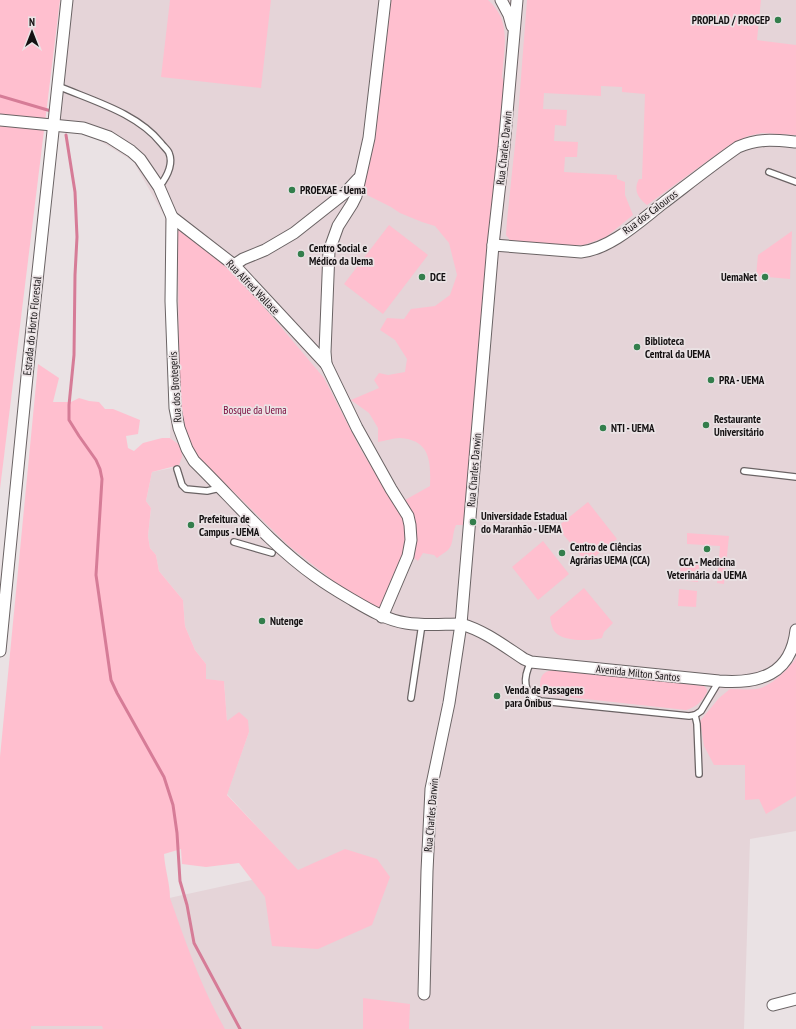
<svg xmlns="http://www.w3.org/2000/svg" width="796" height="1029" font-family="'PT Sans Narrow',sans-serif">
	<rect width="100%" height="100%" fill="#eae2e4"/>
	<polygon fill="#e5d4d8" points="65,0 796,0 796,831 750,839 744,1029 0,1029 0,935 297,870 227,794 249,732 227,721 224,681 206,680 206,664 195,650 185,626 183,600 159,571 156,555 150,548 148,536 151,508 146,501 152,472 172,468 181,446 170,438 171,416 165,217 133,161 100,141 53,118"/>
	<g fill="#ffbfcf">
		<polygon points="0,0 60,0 0,489"/>
		<polygon points="170,0 271,0 261,88 161,77"/>
		<path d="M389,0H488C512,21 504,48 502,77L504,83L463,525H456C452,533 454,544 448,550C445,553 440,555 437,558L434,555L423,553L418,561L414,558C419,532 416,523 405,500L430,486C431,461 430,440 400,438C393,438 385,441 378,442V428L369,413L351,400L379,388L374,380L379,373L388,375L405,372L407,359L395,340L380,330L387,318L404,319L411,309L435,306L450,295L457,275L449,243L435,226L422,222L400,213L391,207L363,193L372,139Z"/>
		<path d="M527,0H761L757,40L796,45V135L762,133L748,136L728,146L647,205C638,198 633,190 639,179H642L645,94L622,92V87L601,86V96L544,93L543,109L567,110L566,126L555,125L554,141L578,142L577,157H565L564,172L617,175V179L625,182V195L633,215L606,237L584,245H554L510,240L506,235L507,220L518,116Z"/>
		<polygon points="389,225 428,255 383,314 344,284"/>
		<polygon points="178,230 223,262 237,275 324,378 361,450 400,513 407,530 408,547 380,609 345,590 289,546 194,453 182,425 179,400"/>
		<polygon points="792,231 790,279 756,276 758,255"/>
		<path d="M38,364L59,378L53,402H71L79,398L89,401L99,402L105,409H113L140,420L138,434L126,436L128,448L134,451L143,443L162,438H170L181,446L182,457L179,465L152,472L146,501L151,508L148,536L150,548L156,555L159,571L183,600L185,626L195,650L206,664V679L224,681L227,721L239,712L248,720L249,732L227,795L298,870L345,849L377,859L390,877L372,925L318,949L272,946L265,897L239,863L206,867L182,864L181,849L164,854C165,870 170,883 170,898C186,943 201,987 225,1029H103L102,1026H31V1029H0V757Z"/>
		<polygon points="588,502 617,539 587,563 557,527"/>
		<polygon points="687,533 729,536 724,584 717,583 720,546 687,544"/>
		<polygon points="543,541 569,574 538,600 512,567"/>
		<polygon points="681,564 699,565 698,582 679,580"/>
		<path d="M584,588L613,623L604,632L602,638C591,641 563,642 555,632C552,629 551,622 550,617Z"/>
		<polygon points="679,589 697,591 696,607 678,606"/>
		<path d="M796,658V796L766,814L759,799L745,800V765H714L704,746L700,721L719,698L730,689C739,689 748,690 756,689C769,688 789,669 796,658Z"/>
		<path d="M558,669L704,686L707,689V692C703,701 695,708 686,710L549,695L540,686C540,673 545,671 558,669Z"/>
		<polygon points="363,998 410,1004 409,1029 363,1029"/>
	</g>
	<g fill="none" stroke-linecap="round" stroke-linejoin="round">
		<g stroke="#d67c97" stroke-width="3">
			<polyline points="0,96 51,111"/>
			<polyline points="66,135 75,192 77,237 75,275 74,355 69,405 69,420 79,436 96,460 100,469 102,479 96,575 111,680 117,693 164,777 173,805 177,833 180,881 187,905 194,943 240,1029"/>
		</g>
		<g stroke="#6a6364" stroke-width="8">
			<g id="service">
				<path d="M58,86C93,101 137,113 161,143C163,146 168,150 169,153C174,165 166,178 159,187"/>
				<polyline points="769,172 796,182"/>
				<polyline points="177,469 182,485 186,489 207,491 220,488"/>
				<polyline points="744,471 796,477"/>
				<polyline points="234,542 272,553"/>
				<path d="M531,662C523,677 522,695 541,701L689,716L695,715L701,711L719,681"/>
				<polyline points="411,698 422,624"/>
				<polyline points="695,715 697,724 699,774"/>
			</g>
		</g>
		<g stroke="#6a6364" stroke-width="13">
			<g id="minor">
				<polyline points="501,0 509,15 512,26"/>
				<path d="M0,120L83,128L109,137L131,151L140,159L159,187L172,217L171,301L175,408L179,428L187,449L194,461C233,499 270,544 315,576C326,584 339,592 351,599C368,609 386,620 406,623C424,626 443,624 461,624C485,631 504,646 524,659L531,662L719,681C759,684 791,675 796,630"/>
				<polyline points="172,217 234,265 326,364"/>
				<path d="M493,245L581,252C610,249 639,222 662,204C687,185 712,165 738,147C759,138 774,140 796,142"/>
				<polyline points="234,265 243,259 265,250 294,233 346,192 358,179"/>
				<polyline points="382,617 408,556 411,540 410,525 408,516 391,489 357,428 326,364 325,352 329,251 338,226 352,204 356,196 369,138 385,0"/>
				<polyline points="0,651 29,356 67,0"/>
				<polyline points="424,994 427,871 431,789 449,703 461,624 493,245 504,147 517,0"/>
				<polyline points="773,1005 796,999"/>
			</g>
		</g>
		<use href="#service" stroke="#fff" stroke-width="5.5"/>
		<use href="#minor" stroke="#fff" stroke-width="11"/>
	</g>
	<g fill="#337e4c" stroke="#eae2e4" stroke-width="1.5">
		<circle cx="778" cy="20" r="4"/>
		<circle cx="292" cy="190" r="4"/>
		<circle cx="301" cy="254" r="4"/>
		<circle cx="422" cy="277" r="4"/>
		<circle cx="765" cy="277" r="4"/>
		<circle cx="637" cy="347" r="4"/>
		<circle cx="711" cy="380" r="4"/>
		<circle cx="706" cy="425" r="4"/>
		<circle cx="603" cy="428" r="4"/>
		<circle cx="473" cy="522" r="4"/>
		<circle cx="191" cy="525" r="4"/>
		<circle cx="707" cy="549" r="4"/>
		<circle cx="562" cy="553" r="4"/>
		<circle cx="262" cy="621" r="4"/>
		<circle cx="497" cy="696" r="4"/>
	</g>
	<g text-anchor="middle" dominant-baseline="central" stroke-width="3.5" stroke-linejoin="round" paint-order="stroke">
		<g font-size="11" font-weight="bold" fill="#141112" stroke="#eae2e4" text-anchor="start">
			<text x="770" y="20" text-anchor="end">PROPLAD / PROGEP</text>
			<text x="300" y="190">PROEXAE - Uema</text>
			<text x="309" y="248">Centro Social e<tspan x="309" dy="13">Médico da Uema</tspan></text>
			<text x="430" y="277">DCE</text>
			<text x="757" y="277" text-anchor="end">UemaNet</text>
			<text x="645" y="341">Biblioteca<tspan x="645" dy="13">Central da UEMA</tspan></text>
			<text x="719" y="380">PRA - UEMA</text>
			<text x="714" y="419">Restaurante<tspan x="714" dy="13">Universitário</tspan></text>
			<text x="611" y="428">NTI - UEMA</text>
			<text x="481" y="516">Universidade Estadual<tspan x="481" dy="13">do Maranhão - UEMA</tspan></text>
			<text x="199" y="519">Prefeitura de<tspan x="199" dy="13">Campus - UEMA</tspan></text>
			<text x="570" y="547">Centro de Ciências<tspan x="570" dy="13">Agrárias UEMA (CCA)</tspan></text>
			<text x="707" y="562" text-anchor="middle">CCA - Medicina<tspan x="707" dy="13">Veterinária da UEMA</tspan></text>
			<text x="270" y="621">Nutenge</text>
			<text x="505" y="690">Venda de Passagens<tspan x="505" dy="13">para Ônibus</tspan></text>
		</g>
		<g font-size="11" fill="#141112" stroke="#eae2e4">
			<text transform="translate(504 148) rotate(-84)">Rua Charles Darwin</text>
			<text transform="translate(650 212) rotate(-37)">Rua dos Calouros</text>
			<text transform="translate(253 287) rotate(46)">Rua Alfred Wallace</text>
			<text transform="translate(32 326) rotate(-84)">Estrada do Horto Florestal</text>
			<text transform="translate(175 387) rotate(-94)">Rua dos Brotegeris</text>
			<text transform="translate(474 470) rotate(-85)">Rua Charles Darwin</text>
			<text transform="translate(638 673) rotate(6)">Avenida Milton Santos</text>
			<text transform="translate(431 815) rotate(-85)">Rua Charles Darwin</text>
		</g>
		<g font-size="11" fill="#78083b" stroke="#eae2e4">
			<text x="255" y="410">Bosque da Uema</text>
		</g>
	</g>
	<g transform="translate(32 32)" stroke="#eae2e4" stroke-width="3" paint-order="stroke">
	<path d="M0-3L7 15L0 10L-7 15Z" fill="#141112"/>
	<text y="-6" font-size="11" font-weight="bold" text-anchor="middle" fill="#141112">N</text>
	</g>
</svg>
